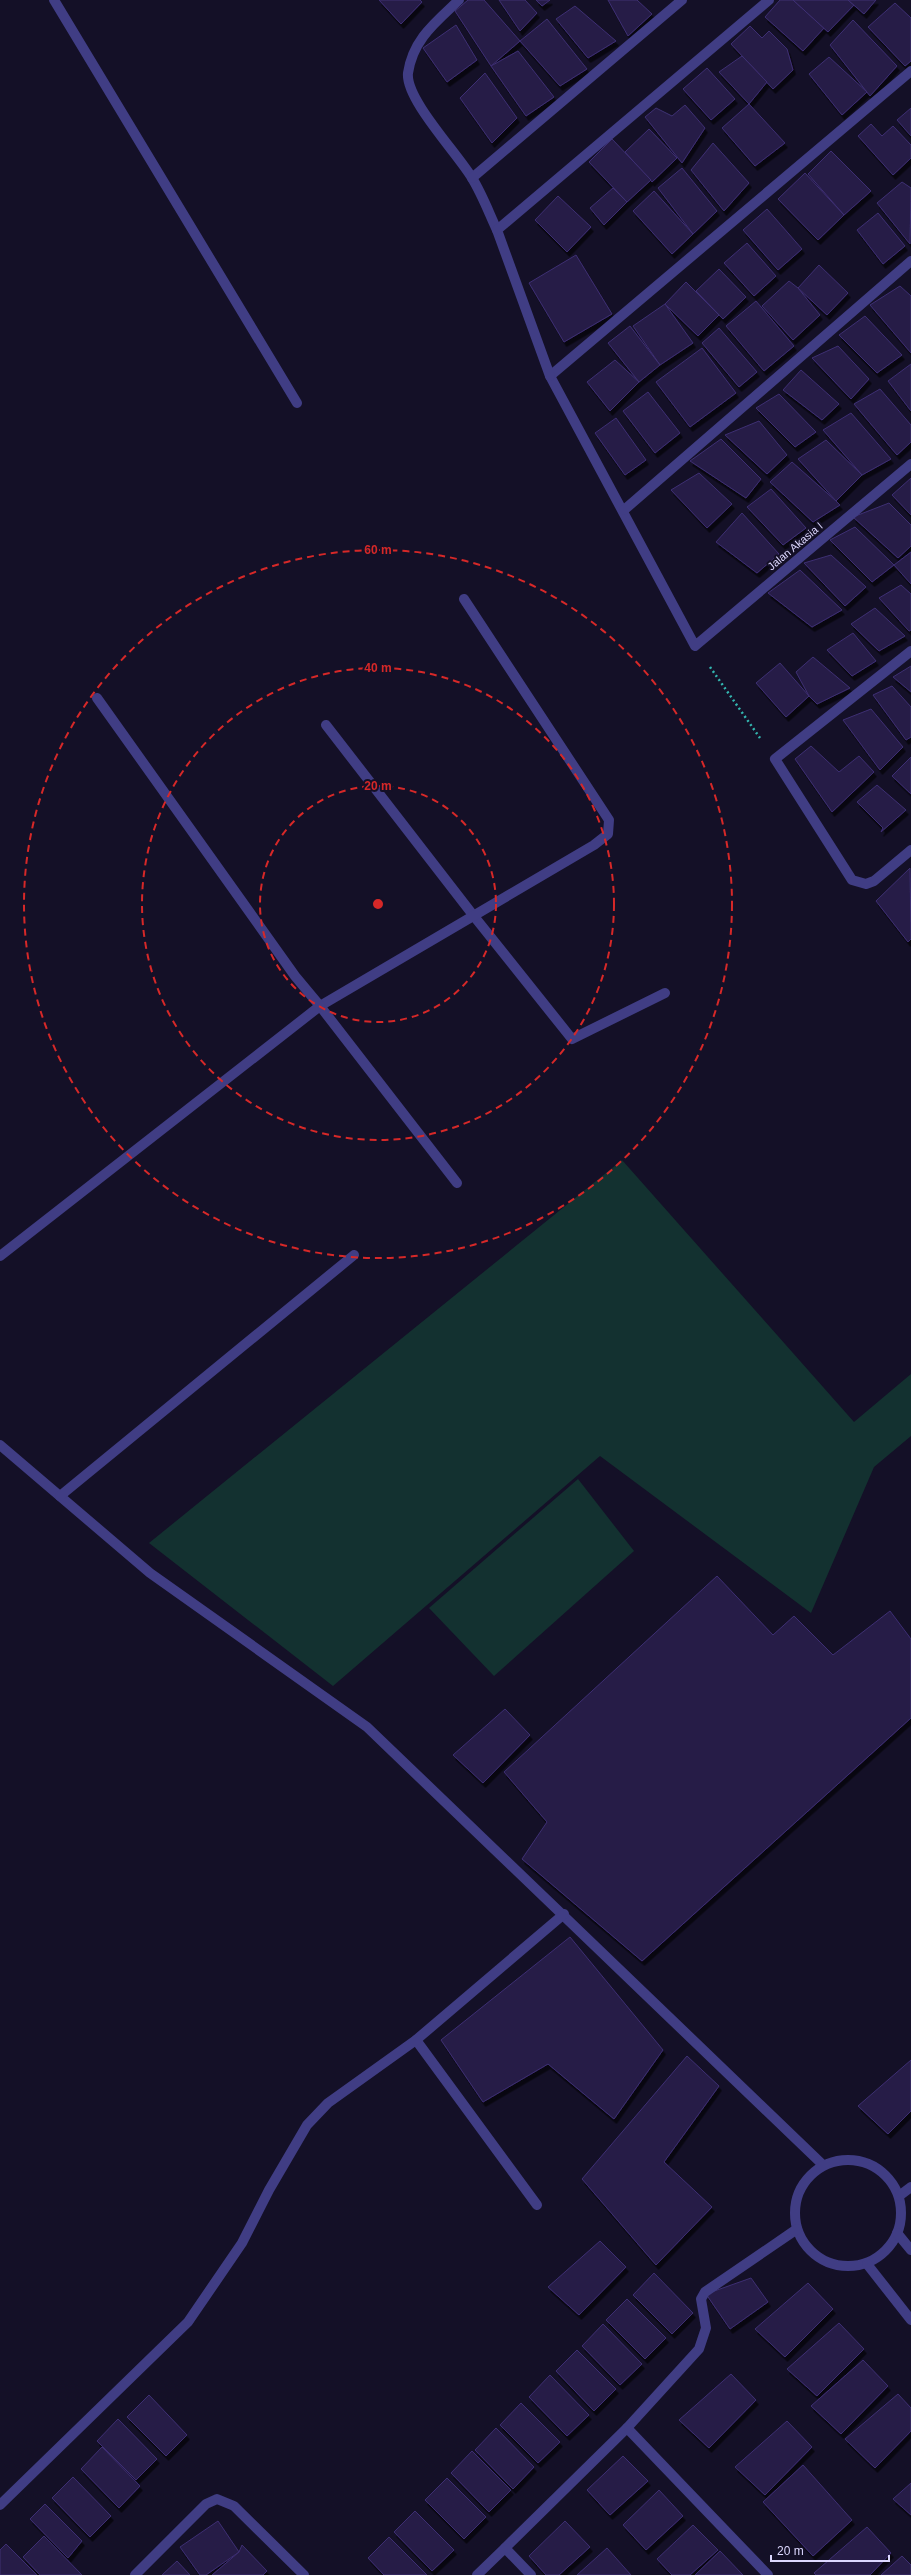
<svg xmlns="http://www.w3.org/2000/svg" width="911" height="2575" font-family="Arial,sans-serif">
	<defs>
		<filter id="shadow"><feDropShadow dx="2.5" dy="4.5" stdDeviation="0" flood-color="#0009"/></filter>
	</defs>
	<rect width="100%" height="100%" fill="#141027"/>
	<g fill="#133130">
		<polygon points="622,1160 854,1422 911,1374 911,1436 874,1467 811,1613 600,1456 333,1686 149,1543"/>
		<polygon points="578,1479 634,1551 494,1676 429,1608"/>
	</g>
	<g fill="#261d47" stroke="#3e2f73" filter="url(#shadow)">
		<polygon points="379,0 420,0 422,2 401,24"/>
		<polygon points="468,0 484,0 520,41 491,66 455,11"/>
		<polygon points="499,0 525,0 537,13 520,31"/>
		<polygon points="536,0 550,0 542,6"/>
		<polygon points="608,0 637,0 652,14 628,36"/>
		<polygon points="780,0 793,0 824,28 803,51 765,17"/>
		<polygon points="793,0 848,0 854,5 828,32"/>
		<polygon points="848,0 876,0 864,14"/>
		<polygon points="895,3 911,18 911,61 905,66 868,27"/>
		<polygon points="575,6 616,41 588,58 556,19"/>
		<polygon points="547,19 587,69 560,86 520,41"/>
		<polygon points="853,20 897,66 870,96 830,45"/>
		<polygon points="456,25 477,60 447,82 423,48"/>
		<polygon points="750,26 762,38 769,31 787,49 793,70 773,89 731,44"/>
		<polygon points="518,51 554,97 526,116 491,66"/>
		<polygon points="742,56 767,82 749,104 719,72"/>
		<polygon points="829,57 867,92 842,115 809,74"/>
		<polygon points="707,68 735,99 711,120 683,89"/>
		<polygon points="485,73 517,118 492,143 460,98"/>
		<polygon points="749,104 785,143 755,166 722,128"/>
		<polygon points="685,105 705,128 682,163 645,117 656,108 672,116"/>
		<polygon points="911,108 911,136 897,120"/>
		<polygon points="871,124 882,136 893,126 911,145 911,158 893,175 858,136"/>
		<polygon points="649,129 677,158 652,182 625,152"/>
		<polygon points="612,139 651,180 627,202 589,162"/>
		<polygon points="713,143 749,183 724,211 691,170"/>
		<polygon points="831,151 871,191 844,215 808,174"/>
		<polygon points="682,168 717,211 693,234 658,188"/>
		<polygon points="805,173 844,215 818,240 778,199"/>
		<polygon points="902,182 911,188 910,244 877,203"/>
		<polygon points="613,188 627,202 604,225 590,208"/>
		<polygon points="654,191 693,234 672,254 633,211"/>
		<polygon points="558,196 591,227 567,252 535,220"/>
		<polygon points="767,209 802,249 778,270 743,230"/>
		<polygon points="878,213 905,246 883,264 857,230"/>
		<polygon points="747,243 776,276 754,296 724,263"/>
		<polygon points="576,255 612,314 564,342 529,283"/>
		<polygon points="819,265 848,293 827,315 798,288"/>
		<polygon points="719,269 746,297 723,319 696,291"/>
		<polygon points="789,281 798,288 820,315 793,340 762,306"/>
		<polygon points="686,282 719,315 698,336 665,304"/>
		<polygon points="900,286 911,296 911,353 870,305"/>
		<polygon points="756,301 794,346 764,371 726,326"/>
		<polygon points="665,304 693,343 660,365 633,326"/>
		<polygon points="865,316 902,355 877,373 839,335"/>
		<polygon points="630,326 660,365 639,382 608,343"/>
		<polygon points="719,328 757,372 739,387 702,343"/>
		<polygon points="838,346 869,379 851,399 812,358"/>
		<polygon points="702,348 736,393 690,427 656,382"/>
		<polygon points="615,360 639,382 610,411 587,382"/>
		<polygon points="911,364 911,411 888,381"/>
		<polygon points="801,370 839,404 822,420 783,390"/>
		<polygon points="880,389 911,425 911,442 897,455 854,404"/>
		<polygon points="648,392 680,433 655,453 623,411"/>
		<polygon points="779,394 816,432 795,447 756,408"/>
		<polygon points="851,413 891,459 862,475 823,430"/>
		<polygon points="616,418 646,460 625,475 595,433"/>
		<polygon points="759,421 787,455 767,474 725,435"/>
		<polygon points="721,439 761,479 746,498 690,461"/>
		<polygon points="826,440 862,475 836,501 798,459"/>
		<polygon points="792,462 836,501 840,505 813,522 770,482"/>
		<polygon points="699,473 732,504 707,528 671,490"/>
		<polygon points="911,478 911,515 892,495"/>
		<polygon points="771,489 806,528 783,545 747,507"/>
		<polygon points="889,503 911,525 911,546 898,558 853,517"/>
		<polygon points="742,513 779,554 757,573 716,542"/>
		<polygon points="855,527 894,565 872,582 830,540"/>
		<polygon points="911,552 911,584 894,565"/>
		<polygon points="831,555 866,587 845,606 804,563"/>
		<polygon points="800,570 842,610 812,627 768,593"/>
		<polygon points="901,585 911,594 911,630 909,631 879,598"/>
		<polygon points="875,608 905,636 879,651 851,624"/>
		<polygon points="853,633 876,661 852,676 827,650"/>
		<polygon points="813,657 850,688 817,704 809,696 796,672"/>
		<polygon points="780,663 809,696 786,717 756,683"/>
		<polygon points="911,666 911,692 893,677"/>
		<polygon points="892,686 911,707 911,737 906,740 873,695"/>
		<polygon points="871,709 903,747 880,770 843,720"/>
		<polygon points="811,746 839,772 859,756 874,772 832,812 795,759"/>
		<polygon points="911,757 911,794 892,776"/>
		<polygon points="877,785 906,810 881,832 883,828 857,802"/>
		<polygon points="910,868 911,939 908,942 876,901"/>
		<polygon points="717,1576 773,1635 794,1616 833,1655 890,1611 911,1639 911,1718 642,1961 522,1859 547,1822 504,1772"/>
		<polygon points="505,1709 530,1735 483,1783 453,1755"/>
		<polygon points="570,1937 663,2050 614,2119 548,2064 483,2102 441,2040"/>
		<polygon points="687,2056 719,2086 664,2162 712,2207 656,2265 582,2179"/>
		<polygon points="911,2060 911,2111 888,2134 858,2106"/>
		<polygon points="600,2241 626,2267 579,2315 548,2287"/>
		<polygon points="654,2273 693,2313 672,2334 633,2295"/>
		<polygon points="751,2278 768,2302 730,2329 706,2294"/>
		<polygon points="808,2283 833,2309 785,2357 755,2329"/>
		<polygon points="627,2299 666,2338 645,2359 606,2320"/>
		<polygon points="839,2323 864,2349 817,2396 787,2369"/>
		<polygon points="603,2324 642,2364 620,2385 582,2346"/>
		<polygon points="577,2350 616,2389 594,2411 556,2371"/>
		<polygon points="863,2360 888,2386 841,2434 811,2406"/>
		<polygon points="731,2374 756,2400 709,2448 679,2420"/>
		<polygon points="550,2375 589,2415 567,2436 529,2397"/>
		<polygon points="898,2394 911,2408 911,2431 875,2468 845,2439"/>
		<polygon points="149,2395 187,2435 166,2456 127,2417"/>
		<polygon points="521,2403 560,2442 538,2463 500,2425"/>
		<polygon points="118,2419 157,2459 136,2480 97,2441"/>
		<polygon points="787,2421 812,2447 765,2495 735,2467"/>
		<polygon points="496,2428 534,2467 513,2489 475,2450"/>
		<polygon points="102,2447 140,2486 119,2508 81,2469"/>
		<polygon points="472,2451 511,2490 489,2512 451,2473"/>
		<polygon points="623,2456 648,2481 610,2515 587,2490"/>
		<polygon points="803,2465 852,2520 813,2556 763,2502"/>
		<polygon points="73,2477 111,2516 90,2537 52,2498"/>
		<polygon points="447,2478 486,2517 464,2539 425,2500"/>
		<polygon points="911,2483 911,2515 893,2499"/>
		<polygon points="659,2490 683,2516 646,2550 623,2525"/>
		<polygon points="45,2504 82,2541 68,2558 30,2519"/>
		<polygon points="415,2511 454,2550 432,2571 394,2532"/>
		<polygon points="218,2521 239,2552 206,2575 200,2575 180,2547"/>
		<polygon points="565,2521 590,2547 559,2575 546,2575 529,2556"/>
		<polygon points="693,2525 718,2550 690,2575 672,2575 657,2559"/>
		<polygon points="867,2527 891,2553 870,2575 816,2575 814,2573"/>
		<polygon points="44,2536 82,2575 40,2575 23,2557"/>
		<polygon points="389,2537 427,2575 384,2575 368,2558"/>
		<polygon points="6,2544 37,2575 0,2575 0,2550"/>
		<polygon points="242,2545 267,2571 263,2575 212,2575 239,2552"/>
		<polygon points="607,2548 631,2575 577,2575"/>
		<polygon points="720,2551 743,2575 695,2575"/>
		<polygon points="902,2556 911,2565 911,2575 881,2575"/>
		<polygon points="177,2561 190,2575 162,2575"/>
	</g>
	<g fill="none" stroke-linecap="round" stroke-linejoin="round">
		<polyline stroke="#33b6b0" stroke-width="2.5" stroke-dasharray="2 3" stroke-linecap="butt" points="710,667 760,738"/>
		<g stroke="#403d84" stroke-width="10">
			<polyline points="54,0 297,403"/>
			<path d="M459,0C436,22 413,39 408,73C405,99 458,154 472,178C482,194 489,213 497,230"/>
			<polyline points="911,71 550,376 695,646 911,464"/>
			<polyline points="472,178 682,0"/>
			<polyline points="550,376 497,230 769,0"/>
			<polyline points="624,510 911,261"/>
			<polyline points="911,651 775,759 852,880 866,884 874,881 911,850"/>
			<polyline points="326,725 473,915 572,1039 665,993"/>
			<polyline points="457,1183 320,1006 594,845 608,834 609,820 464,599"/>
			<polyline points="0,1256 320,1006 295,976 97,698"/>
			<polyline points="0,1445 150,1573 367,1727 823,2165"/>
			<polyline points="60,1496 354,1255"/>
			<polyline points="416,2040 537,2205"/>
			<circle cx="848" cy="2213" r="53"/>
			<polyline points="899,2196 911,2187"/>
			<polyline points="897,2233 911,2250"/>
			<polyline points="867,2264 911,2320"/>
			<polyline points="627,2428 768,2575"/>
			<polyline points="0,2505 188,2322 242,2243 269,2190 307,2125 328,2103 416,2040 564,1914"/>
			<polyline points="505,2548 627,2428 699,2349 706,2328 701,2299 705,2292 797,2229"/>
			<polyline points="135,2575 206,2504 217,2499 234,2506 304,2575"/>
			<polyline points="477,2575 505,2548 531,2575"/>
		</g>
	</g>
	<g fill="none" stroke="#d62828" stroke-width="2" stroke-dasharray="7 5">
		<circle cx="378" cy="904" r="118"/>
		<circle cx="378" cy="904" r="236"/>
		<circle cx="378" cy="904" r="354"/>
	</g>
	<g text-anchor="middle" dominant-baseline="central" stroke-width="4" stroke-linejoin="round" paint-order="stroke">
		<g font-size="11" fill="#dcd7fe" stroke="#141027">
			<text transform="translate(795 546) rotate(-40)">Jalan Akasia I</text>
		</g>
	</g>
	<circle cx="378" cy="904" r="6" fill="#d62828" stroke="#141027" stroke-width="2"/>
	<g font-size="12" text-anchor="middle" font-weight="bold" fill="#d62828" stroke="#141027" stroke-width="4" stroke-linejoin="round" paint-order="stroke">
		<text x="378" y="554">60 m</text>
		<text x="378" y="672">40 m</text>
		<text x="378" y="790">20 m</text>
	</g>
	<path d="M771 2555v6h118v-6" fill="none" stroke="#dcd7fe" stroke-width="2"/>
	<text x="777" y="2555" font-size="12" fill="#dcd7fe" stroke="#141027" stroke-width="3" paint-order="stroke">20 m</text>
</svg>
